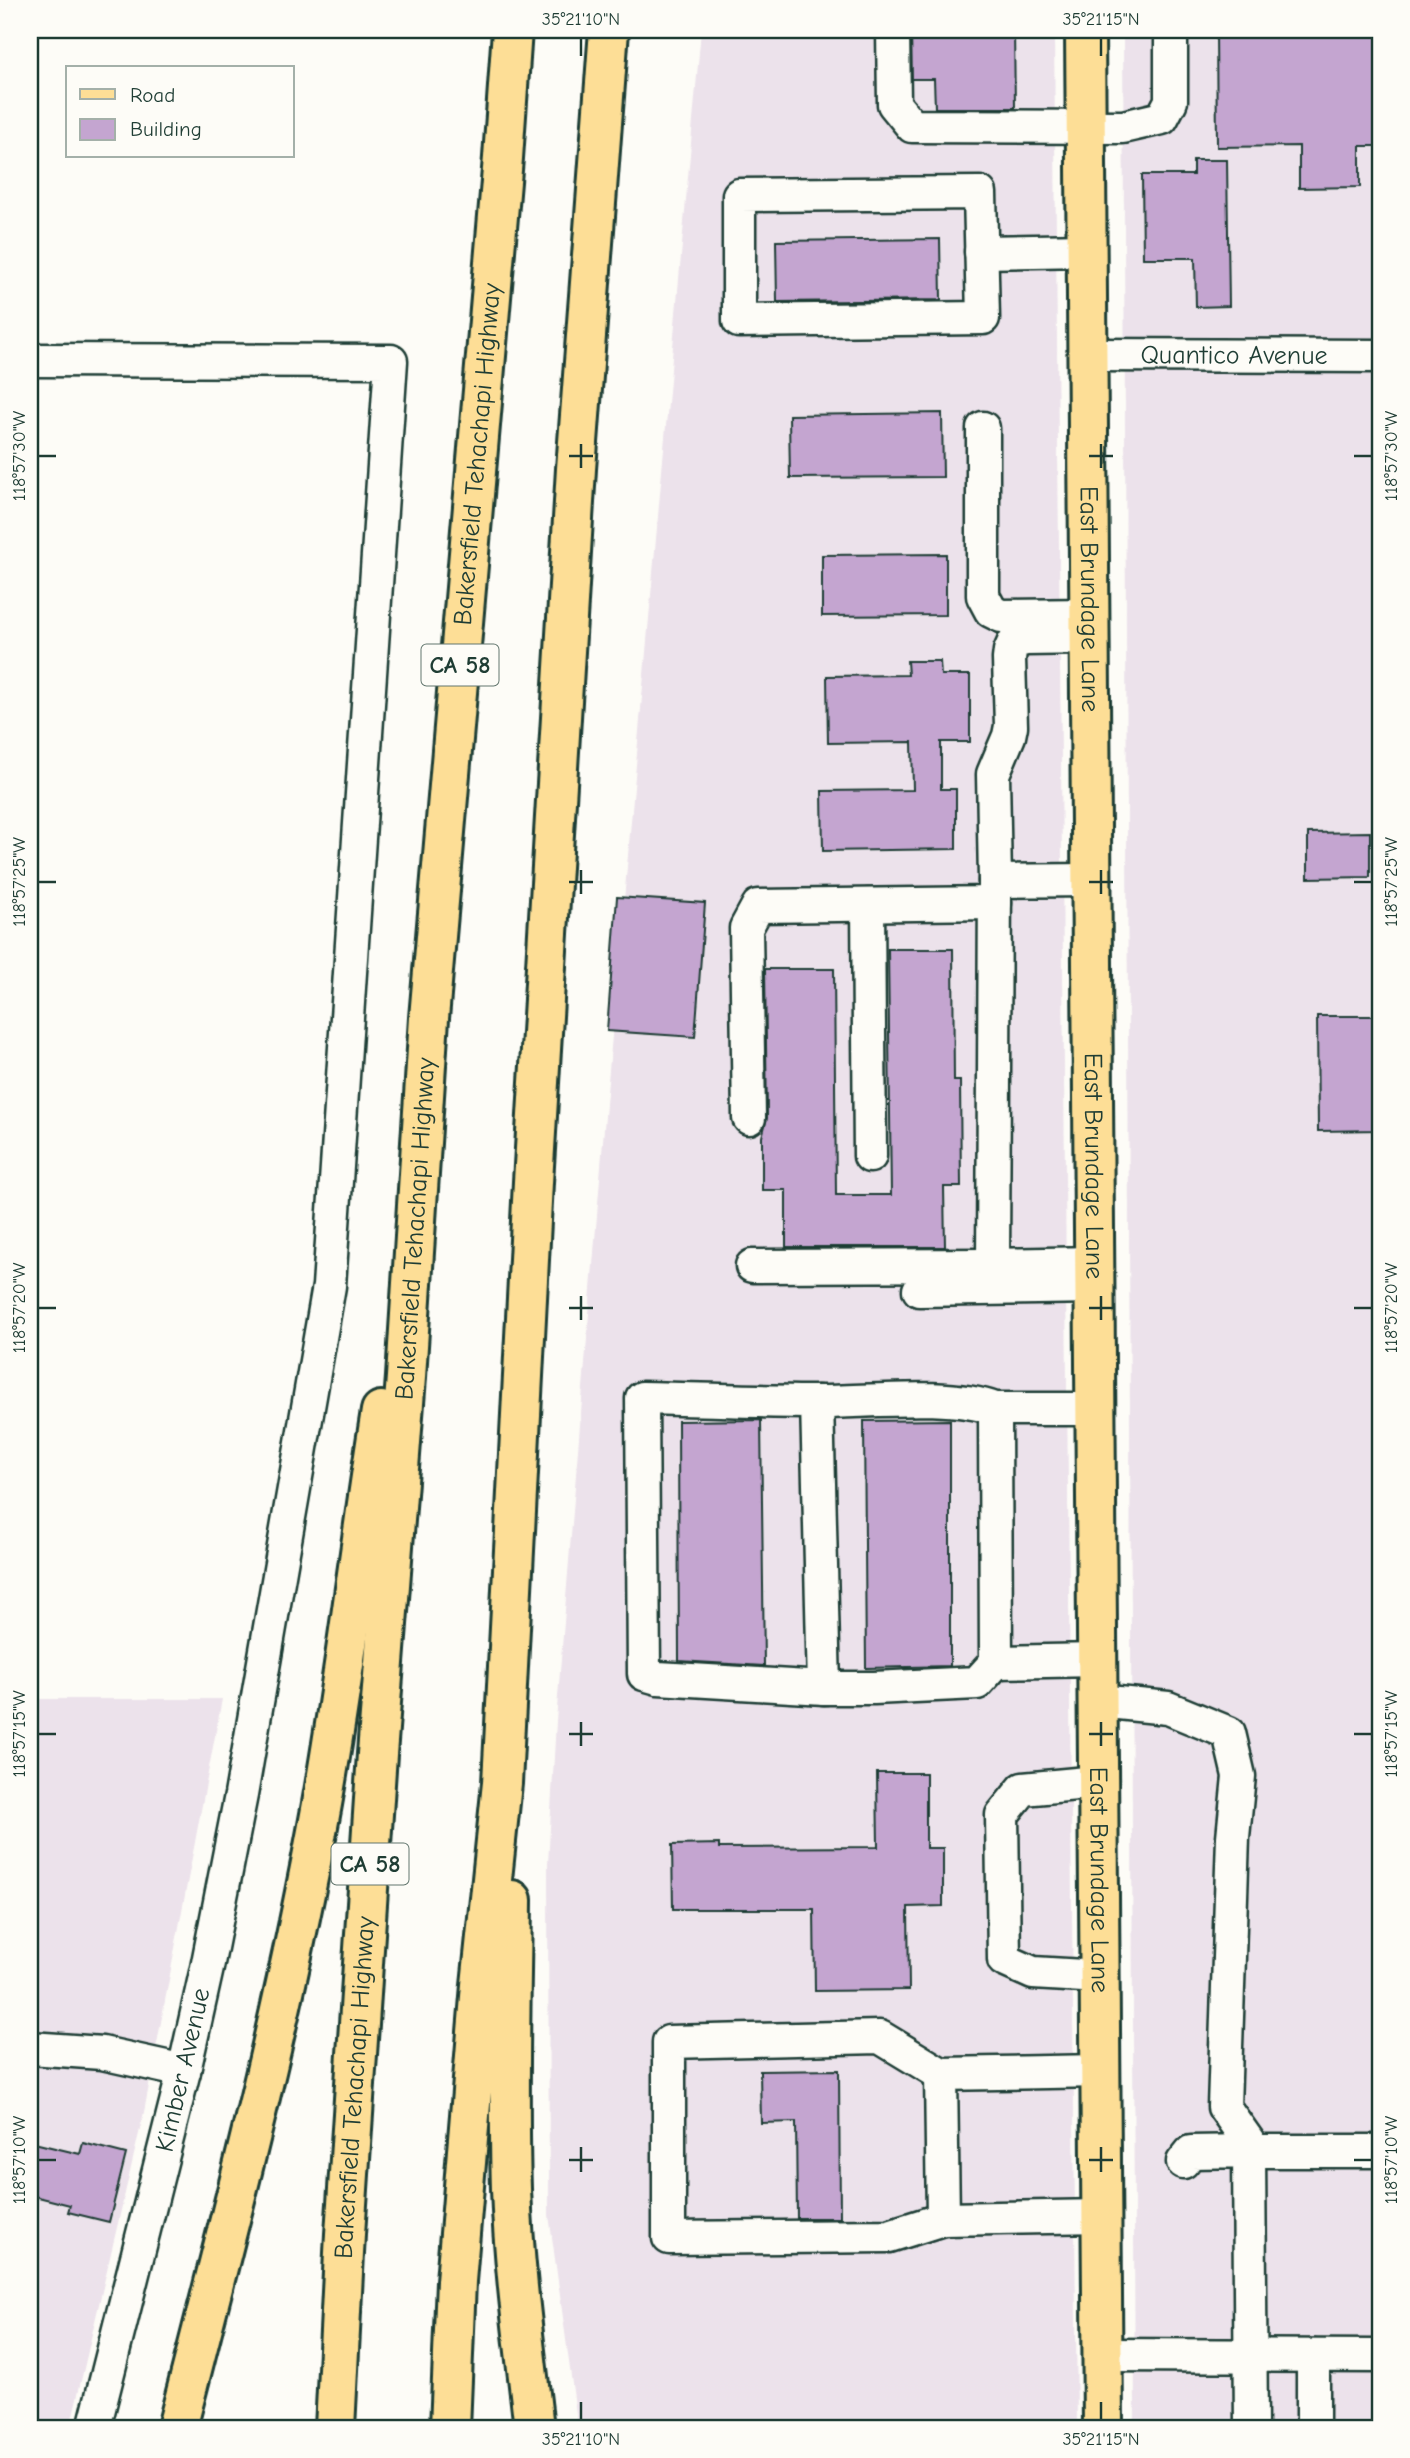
<svg xmlns="http://www.w3.org/2000/svg" width="1410" height="2458" font-family="'Comic Neue',sans-serif">
	<rect width="100%" height="100%" fill="#fdfcf7"/>
	<filter id="ink" filterUnits="userSpaceOnUse"><feTurbulence type="fractalNoise" baseFrequency=".0143" numOctaves="2"/><feDisplacementMap in="SourceGraphic" scale="14" xChannelSelector="R" yChannelSelector="G"/><feConvolveMatrix kernelMatrix="1 2 1 2 8 2 1 2 1" color-interpolation-filters="sRGB"/></filter>
	<g filter="url(#ink)">
		<g fill="#ece2eb">
			<polygon points="701,30 1054,30 1077,2428 578,2428 549,2215 548,1864 556,1721 606,1104"/>
			<polygon points="1123,30 1380,30 1380,2428 1135,2428"/>
			<polygon points="30,1699 222,1699 144,2112 70,2428 30,2428"/>
		</g>
		<g fill="#c4a5d0" stroke="#1f3d34" stroke-width="2">
			<polygon points="911,30 1014,30 1015,108 935,108 934,79 912,79"/>
			<polygon points="1216,30 1380,30 1380,146 1360,146 1360,187 1299,188 1299,146 1217,147"/>
			<polygon points="1193,160 1227,160 1229,306 1196,307 1195,258 1143,258 1142,175 1193,175"/>
			<polygon points="940,239 941,300 777,302 776,241"/>
			<polygon points="942,413 943,477 790,478 789,415"/>
			<polygon points="946,554 946,615 822,616 822,555"/>
			<polygon points="907,661 940,661 941,675 970,675 970,742 941,742 941,789 956,789 956,849 823,851 822,791 913,790 912,742 828,743 827,676 908,675"/>
			<polygon points="1370,832 1370,877 1308,878 1308,833"/>
			<polygon points="617,897 705,903 695,1037 607,1031"/>
			<polygon points="888,949 953,949 954,1081 960,1081 961,1187 944,1187 945,1247 786,1247 786,1190 762,1190 762,1137 767,1118 765,969 834,969 836,1195 891,1195"/>
			<polygon points="1317,1016 1380,1016 1380,1130 1318,1131"/>
			<polygon points="761,1420 764,1666 679,1661 678,1421"/>
			<polygon points="950,1420 950,1666 866,1668 864,1421"/>
			<polygon points="877,1773 926,1773 926,1848 943,1848 943,1906 908,1907 909,1990 815,1991 814,1909 673,1909 672,1845 719,1844 719,1848 878,1847"/>
			<polygon points="839,2070 840,2218 797,2218 796,2122 761,2123 760,2071"/>
			<polygon points="30,2142 80,2154 83,2143 126,2154 109,2222 68,2212 70,2205 30,2195"/>
		</g>
		<g fill="none" stroke-linecap="round" stroke-linejoin="round">
			<g stroke="#1f3d34" stroke-width="37">
				<g id="minor">
					<polyline points="893,30 894,104 912,126 1123,127 1162,118 1171,101 1171,30"/>
					<polygon points="980,193 983,318 739,321 739,195"/>
					<polyline points="981,252 1086,250"/>
					<path id="s1" d="M1087,355L1380,356"/>
					<polyline points="30,360 391,361 329,1286 241,1795 207,1968 184,2071 94,2428"/>
					<polyline points="983,428 983,596 991,611 1001,616 1089,615"/>
					<polyline points="1089,638 1026,639 1014,642 1010,651 1009,659 1011,726 1009,736 993,774 995,881 1091,880"/>
					<polyline points="995,881 993,1265 1094,1263"/>
					<polyline points="868,905 870,1156"/>
					<polyline points="749,1118 746,928 758,906 995,903"/>
					<polyline points="752,1266 993,1265"/>
					<polyline points="919,1290 1095,1287"/>
					<polyline points="817,1402 824,1688"/>
					<path d="M995,1409L996,1662L977,1683L874,1688H824L658,1678L644,1674L642,1398C701,1399 760,1402 819,1402C868,1402 951,1392 995,1409H1095"/>
					<polyline points="996,1662 1097,1660"/>
					<polyline points="1098,1701 1168,1708 1229,1733 1239,1776 1233,1837 1224,2107 1255,2151"/>
					<polyline points="1098,1782 1023,1789 1002,1815 1004,1960 1033,1973 1100,1977"/>
					<polyline points="30,2048 102,2053 184,2071"/>
					<polyline points="1101,2071 941,2074 880,2037 669,2042 669,2238 889,2236 943,2219 1102,2216"/>
					<polyline points="941,2074 943,2219"/>
					<polyline points="1249,2151 1380,2151"/>
					<polyline points="1183,2162 1191,2152 1249,2151 1251,2428"/>
					<polyline points="1103,2355 1380,2356"/>
					<polyline points="1313,2356 1313,2428"/>
				</g>
			</g>
			<g stroke="#1f3d34" stroke-width="44">
				<g id="major">
					<path id="s2" d="M1085,30L1103,2428"/>
				</g>
			</g>
			<g stroke="#1f3d34" stroke-width="44">
				<g id="highway">
					<path d="M512,1900C511,1996 508,2092 511,2189C514,2269 525,2349 534,2428"/>
					<path d="M177,2428C230,2221 284,2015 322,1804C345,1674 360,1542 381,1411"/>
					<path id="s3" d="M335,2428L345,2234L377,1754L406,1377L429,1018L503,158L512,30"/>
					<polyline points="450,2428 456,2281 481,1985 502,1783 533,1182 576,469 609,30"/>
				</g>
			</g>
			<use href="#minor" stroke="#fdfcf7" stroke-width="32"/>
			<use href="#major" stroke="#fdde96" stroke-width="38"/>
			<use href="#highway" stroke="#fdde96" stroke-width="38"/>
		</g>
	</g>
	<path fill="none" stroke="#1f3d34" stroke-width="2.5" d="M581,38V56M1101,38V56M581,444V468M1101,444V468M38,456H56M569,456H593M1089,456H1113M1354,456H1372M581,870V894M1101,870V894M38,882H56M569,882H593M1089,882H1113M1354,882H1372M581,1296V1320M1101,1296V1320M38,1308H56M569,1308H593M1089,1308H1113M1354,1308H1372M581,1722V1746M1101,1722V1746M38,1734H56M569,1734H593M1089,1734H1113M1354,1734H1372M581,2147V2172M1101,2147V2172M38,2160H56M569,2160H593M1089,2160H1113M1354,2160H1372M581,2402V2420M1101,2402V2420"/>
	<g text-anchor="middle" dominant-baseline="central" stroke-width="6" stroke-linejoin="round" paint-order="stroke">
		<g fill="#fdfcf7" stroke="#62766e" stroke-width="2">
			<rect x="421.5" y="644.5" width="77" height="41" rx="5"/>
			<rect x="331.5" y="1843.5" width="77" height="41" rx="5"/>
		</g>
		<g font-size="24" font-weight="bold" fill="#1f3d34">
			<text x="460" y="665">CA 58</text>
			<text x="370" y="1864">CA 58</text>
		</g>
		<g font-size="26" fill="#1f3d34" stroke="#fdfcf7">
			<text stroke="none"><textPath href="#s1" startOffset="147">Quantico Avenue</textPath></text>
			<text stroke="none"><textPath href="#s3" startOffset="1979">Bakersfield Tehachapi Highway</textPath></text>
			<text stroke="none"><textPath href="#s2" startOffset="569">East Brundage Lane</textPath></text>
			<text stroke="none"><textPath href="#s2" startOffset="1136">East Brundage Lane</textPath></text>
			<text stroke="none"><textPath href="#s3" startOffset="1202">Bakersfield Tehachapi Highway</textPath></text>
			<text stroke="none"><textPath href="#s2" startOffset="1850">East Brundage Lane</textPath></text>
			<text transform="translate(183 2070) rotate(-77)">Kimber Avenue</text>
			<text stroke="none"><textPath href="#s3" startOffset="341">Bakersfield Tehachapi Highway</textPath></text>
		</g>
	</g>
	<rect width="1410" height="2458" fill="none" stroke="#fdfcf7" stroke-width="77"/>
	<rect x="66" y="66" width="228" height="91" fill="#fdfcf7" stroke="#a4b0a9" stroke-width="2"/>
	<rect x="80" y="89" width="35" height="10" fill="#fdde96" stroke="#a4b0a9" stroke-width="2"/>
	<text x="130" y="102" font-size="21" fill="#1f3d34">Road</text>
	<rect x="80" y="119" width="35" height="21" fill="#c4a5d0" stroke="#a4b0a9" stroke-width="2"/>
	<text x="130" y="136" font-size="21" fill="#1f3d34">Building</text>
	<rect x="38" y="38" width="1334" height="2382" fill="none" stroke="#1f3d34" stroke-width="2.5"/>
	<g font-size="18" text-anchor="middle" fill="#1f3d34">
		<text x="581" y="25">35°21'10"N</text>
		<text x="1101" y="25">35°21'15"N</text>
		<text transform="translate(19 456) rotate(-90)" y="6">118°57'30"W</text>
		<text transform="translate(1391 456) rotate(-90)" y="6">118°57'30"W</text>
		<text transform="translate(19 882) rotate(-90)" y="6">118°57'25"W</text>
		<text transform="translate(1391 882) rotate(-90)" y="6">118°57'25"W</text>
		<text transform="translate(1391 1308) rotate(-90)" y="6">118°57'20"W</text>
		<text transform="translate(19 1308) rotate(-90)" y="6">118°57'20"W</text>
		<text transform="translate(19 1734) rotate(-90)" y="6">118°57'15"W</text>
		<text transform="translate(1391 1734) rotate(-90)" y="6">118°57'15"W</text>
		<text transform="translate(1391 2160) rotate(-90)" y="6">118°57'10"W</text>
		<text transform="translate(19 2160) rotate(-90)" y="6">118°57'10"W</text>
		<text x="581" y="2445">35°21'10"N</text>
		<text x="1101" y="2445">35°21'15"N</text>
	</g>
</svg>
